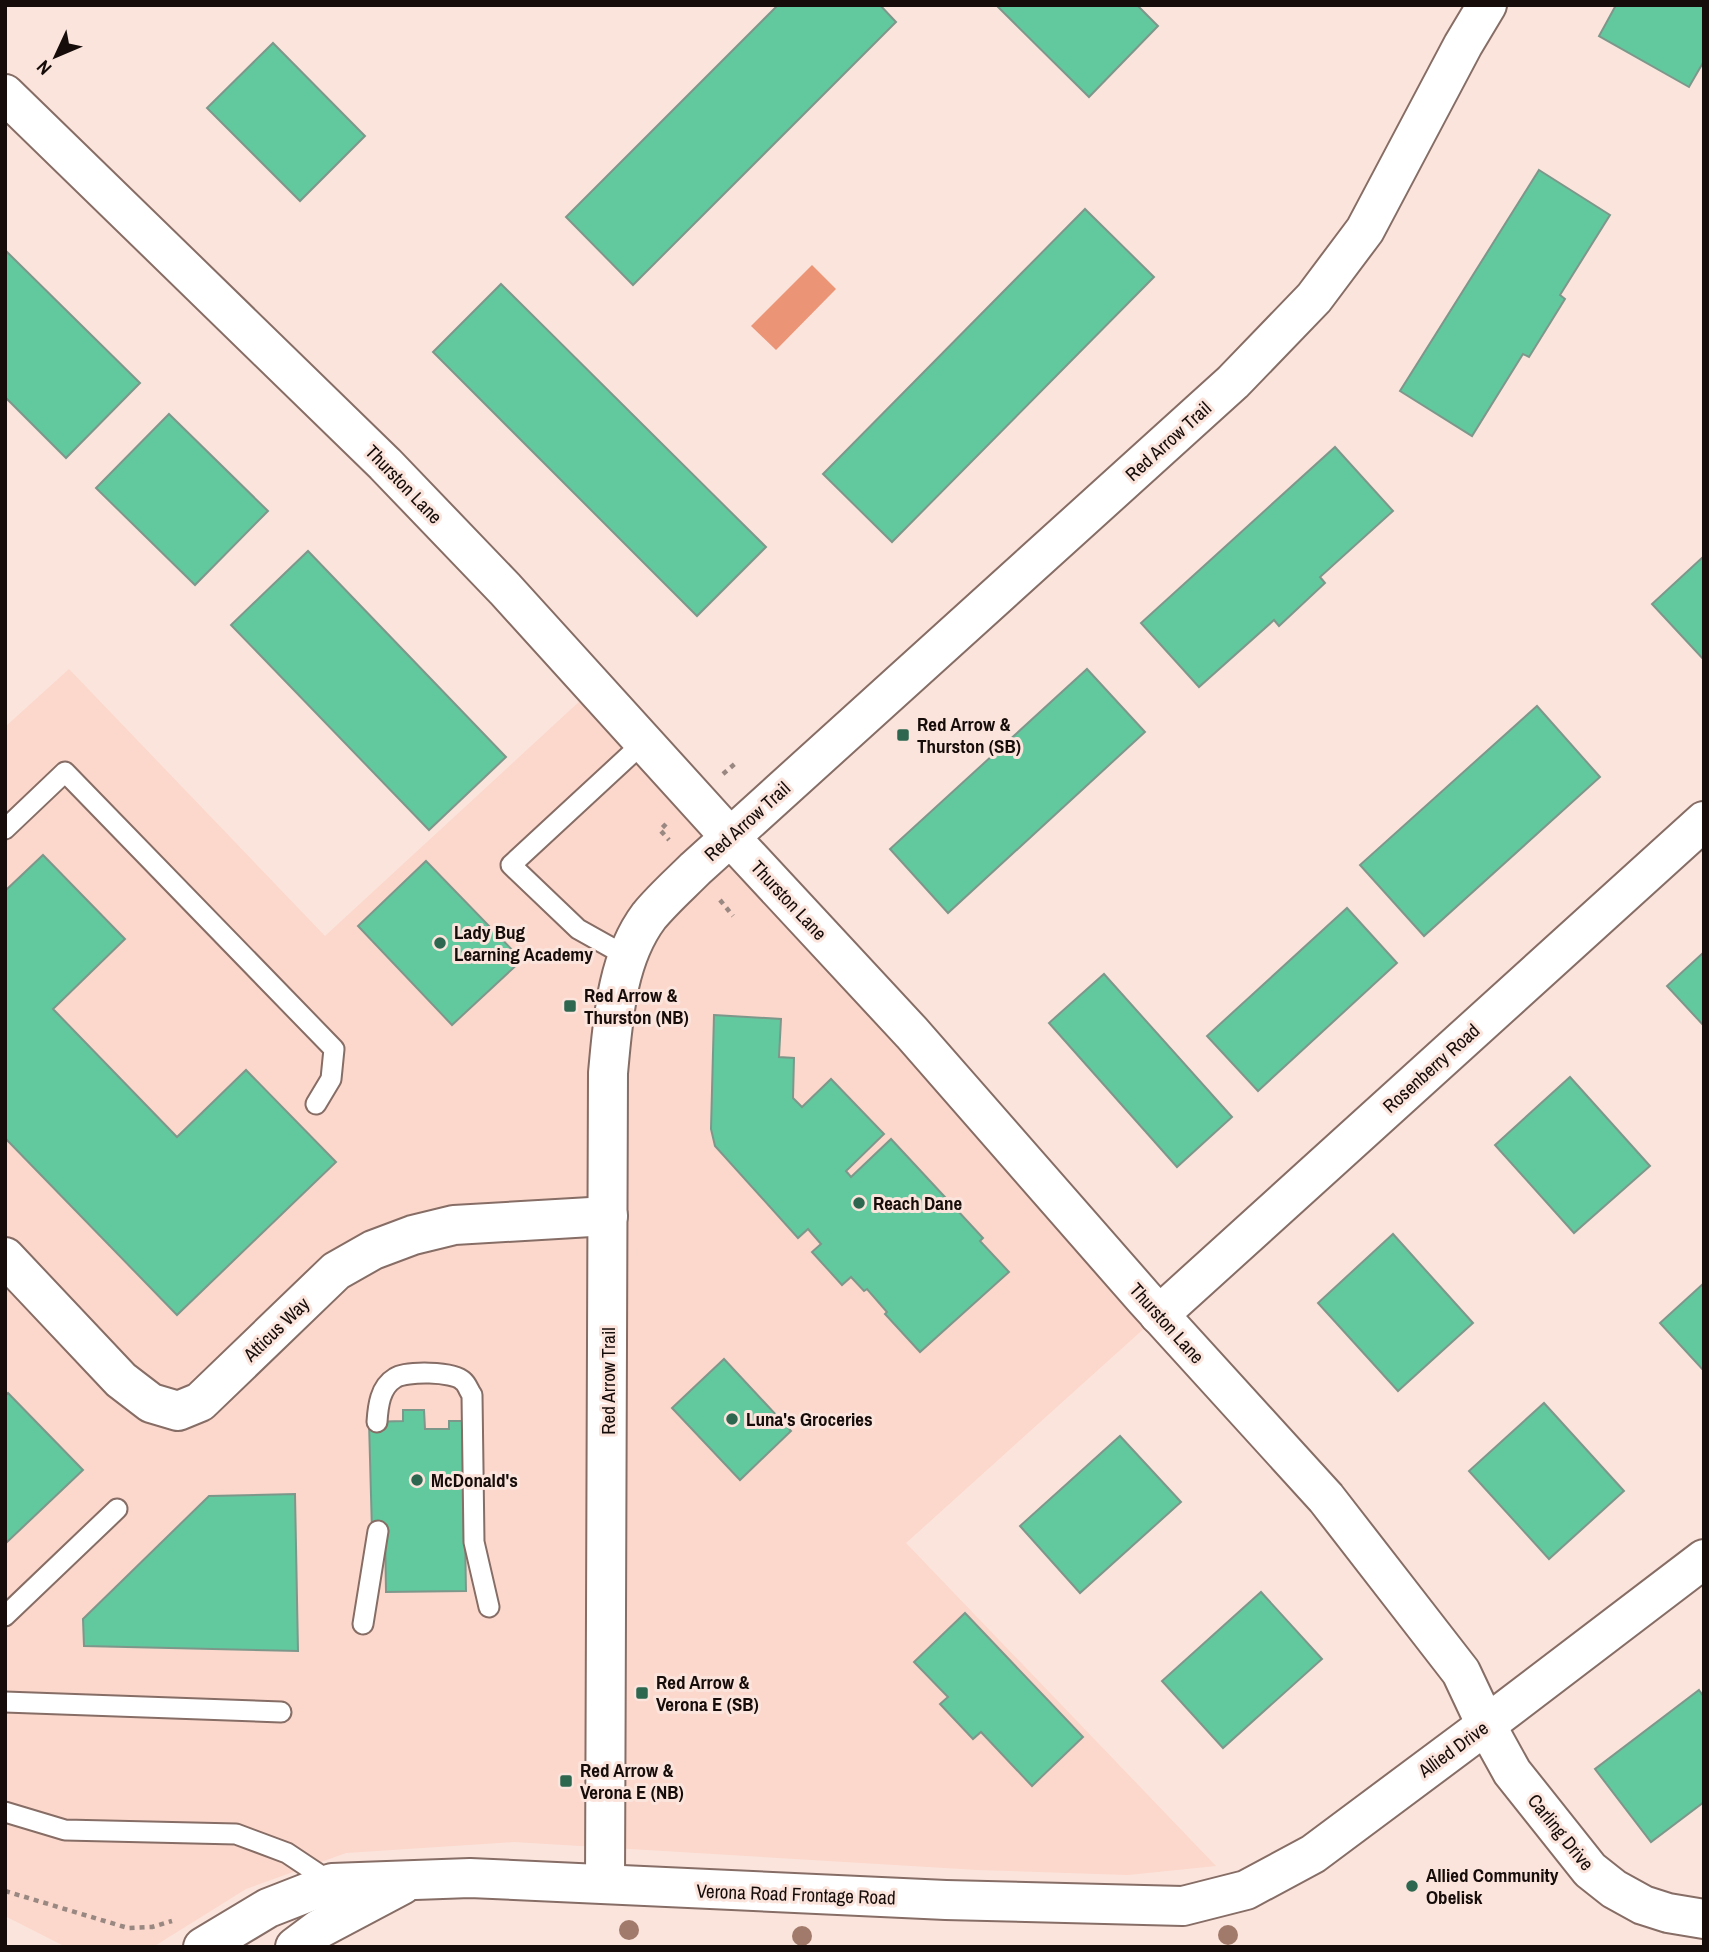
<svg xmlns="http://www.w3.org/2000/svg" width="1709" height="1952" font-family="'Archivo Narrow',sans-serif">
	<rect width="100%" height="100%" fill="#fbe4dc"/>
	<polygon fill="#fcd7cb" points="69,669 325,936 594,688 1159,1315 906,1543 1216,1866 1128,1875 978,1870 514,1842 346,1853 246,1889 153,1947 66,1947 5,1916 5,727"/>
	<polygon fill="#eb9476" points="812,265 836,289 776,350 751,326"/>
	<g fill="#62c89e" stroke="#7d978b" stroke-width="2">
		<polygon points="778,5 880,5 896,22 633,285 566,217"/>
		<polygon points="996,5 1137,5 1158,26 1089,97"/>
		<polygon points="1616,5 1704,5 1704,61 1689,87 1599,36"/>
		<polygon points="273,43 365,136 300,201 207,108"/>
		<polygon points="1539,170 1610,215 1560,295 1565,299 1529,357 1523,354 1472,436 1400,391"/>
		<polygon points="1085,209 1154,277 892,542 823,474"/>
		<polygon points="5,250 140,383 66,458 5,397"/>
		<polygon points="501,284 766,547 697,616 433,352"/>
		<polygon points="169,414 268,511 195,585 96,488"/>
		<polygon points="1335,447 1393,511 1320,577 1325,583 1279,626 1274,620 1199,687 1141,623"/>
		<polygon points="308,551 506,757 429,830 231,625"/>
		<polygon points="1704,556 1704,660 1652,604"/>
		<polygon points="1087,669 1145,732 948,913 890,849"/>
		<polygon points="1537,706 1600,777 1424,936 1360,865"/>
		<polygon points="43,855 125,939 53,1009 177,1137 246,1070 336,1162 177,1315 5,1138 5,891"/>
		<polygon points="426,861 522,960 452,1025 358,926"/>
		<polygon points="1347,908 1397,963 1258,1091 1207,1036"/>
		<polygon points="1704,952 1704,1026 1667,986"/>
		<polygon points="1104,974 1232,1117 1177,1167 1049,1023"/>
		<polygon points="714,1015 781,1019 779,1057 794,1058 793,1098 802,1107 831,1079 884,1134 846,1171 851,1177 891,1139 983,1238 980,1241 1009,1272 920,1352 885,1314 887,1312 867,1289 864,1291 851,1277 842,1285 812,1252 821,1244 808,1229 798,1238 715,1146 711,1129"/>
		<polygon points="1570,1077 1650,1166 1574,1233 1495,1145"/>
		<polygon points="1393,1234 1473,1323 1398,1391 1318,1303"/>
		<polygon points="1704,1283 1704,1371 1660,1323"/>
		<polygon points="724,1359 791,1431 740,1480 672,1408"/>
		<polygon points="8,1393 83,1470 5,1544 5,1396"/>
		<polygon points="1544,1403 1624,1491 1549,1559 1469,1471"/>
		<polygon points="403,1410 424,1410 425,1429 449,1429 449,1421 463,1421 466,1591 386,1592 385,1531 372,1531 369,1422 403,1421"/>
		<polygon points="1120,1436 1181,1502 1080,1593 1020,1526"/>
		<polygon points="295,1494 298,1651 84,1646 83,1619 209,1496"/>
		<polygon points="1261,1592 1322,1659 1223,1748 1162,1681"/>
		<polygon points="965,1613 1083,1737 1032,1786 981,1732 973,1739 940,1704 948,1697 914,1662"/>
		<polygon points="1699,1690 1704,1697 1704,1802 1651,1842 1595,1769"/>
	</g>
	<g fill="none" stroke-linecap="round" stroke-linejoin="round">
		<g stroke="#866d65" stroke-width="23">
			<g id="service">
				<polyline points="5,829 65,772 334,1049 331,1079 316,1104"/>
				<polyline points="628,957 578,929 511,865 644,742"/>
				<path d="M377,1422C378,1406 380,1387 395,1378C406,1371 453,1371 463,1381C467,1384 469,1391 472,1395L474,1542L489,1607"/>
				<polyline points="5,1616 117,1509"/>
				<polyline points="363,1624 378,1531"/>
				<polyline points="5,1702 281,1712"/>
				<polyline points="5,1812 65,1830 236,1834 287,1853 332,1883"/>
			</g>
		</g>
		<g stroke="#866d65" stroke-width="42">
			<g id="minor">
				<polyline points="5,94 385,464 505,589 730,837 912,1033 1144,1298 1326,1498 1461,1672 1486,1725 1704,1559"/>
				<polyline points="5,1257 121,1380 151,1403 178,1411 200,1402 336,1271 373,1250 413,1235 454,1225 608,1216"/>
				<polyline points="1159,1315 1704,821"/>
				<path d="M605,1884L608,1073C613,1021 616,960 649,916C663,899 680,884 695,869L1233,382L1314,298L1365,230L1463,45L1487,5"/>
			</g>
		</g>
		<g stroke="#866d65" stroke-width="42">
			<g id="tertiary">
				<polyline points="203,1947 268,1908 332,1883 470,1878 946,1900 1183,1906 1246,1890 1313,1854 1486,1725 1512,1772 1590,1870 1614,1889 1643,1905 1668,1913 1704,1919"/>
				<polyline points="295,1947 319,1929 402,1885"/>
			</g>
		</g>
		<g stroke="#998882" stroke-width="4.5" stroke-dasharray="5 5" stroke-linecap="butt">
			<polyline points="723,774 738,761"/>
			<polyline points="666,824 660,830 669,840"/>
			<polyline points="720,900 733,916"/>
			<polyline points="5,1891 128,1928 152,1927 172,1921"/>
		</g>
		<use href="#service" stroke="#fff" stroke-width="19"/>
		<use href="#minor" stroke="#fff" stroke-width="38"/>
		<use href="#tertiary" stroke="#fff" stroke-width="38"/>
	</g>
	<g fill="#a27a6b">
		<circle cx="629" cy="1930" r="10"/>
		<circle cx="1228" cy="1935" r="10"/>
		<circle cx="802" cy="1936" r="10"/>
	</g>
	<g fill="#2d6750" stroke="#fbe4dc" stroke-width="2.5">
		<rect x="896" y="728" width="14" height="14" rx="3.5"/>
		<circle cx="440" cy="943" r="7"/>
		<rect x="563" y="999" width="14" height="14" rx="3.5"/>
		<circle cx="859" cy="1203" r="7"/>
		<circle cx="732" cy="1419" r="7"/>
		<circle cx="417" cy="1480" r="7"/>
		<rect x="635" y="1686" width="14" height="14" rx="3.5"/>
		<rect x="559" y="1774" width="14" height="14" rx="3.5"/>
		<circle cx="1412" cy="1886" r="7"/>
	</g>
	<g text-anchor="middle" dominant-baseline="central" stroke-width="6" stroke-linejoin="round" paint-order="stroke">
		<g font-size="19" fill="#160d0a" stroke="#fbe4dc">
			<text transform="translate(1168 441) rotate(-42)">Red Arrow Trail</text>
			<text transform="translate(404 484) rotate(46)">Thurston Lane</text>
			<text transform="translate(747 821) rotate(-42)">Red Arrow Trail</text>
			<text transform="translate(789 900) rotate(47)">Thurston Lane</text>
			<text transform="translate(1431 1068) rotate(-42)">Rosenberry Road</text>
			<text transform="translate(1167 1323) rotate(48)">Thurston Lane</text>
			<text transform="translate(276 1329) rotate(-44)">Atticus Way</text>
			<text transform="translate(608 1381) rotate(-90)">Red Arrow Trail</text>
			<text transform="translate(1453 1749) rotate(-36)">Allied Drive</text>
			<text transform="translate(1561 1832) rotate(51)">Carling Drive</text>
			<text transform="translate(796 1894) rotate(2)">Verona Road Frontage Road</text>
		</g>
		<g font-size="19" font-weight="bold" fill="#160d0a" stroke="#fbe4dc" text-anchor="start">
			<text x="917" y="724">Red Arrow &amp;<tspan x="917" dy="22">Thurston (SB)</tspan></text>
			<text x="454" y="932">Lady Bug<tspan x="454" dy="22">Learning Academy</tspan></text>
			<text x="584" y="995">Red Arrow &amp;<tspan x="584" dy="22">Thurston (NB)</tspan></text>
			<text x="873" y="1203">Reach Dane</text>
			<text x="746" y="1419">Luna's Groceries</text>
			<text x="431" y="1480">McDonald's</text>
			<text x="656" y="1682">Red Arrow &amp;<tspan x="656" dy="22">Verona E (SB)</tspan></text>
			<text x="580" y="1770">Red Arrow &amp;<tspan x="580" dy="22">Verona E (NB)</tspan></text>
			<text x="1426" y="1875">Allied Community<tspan x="1426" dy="22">Obelisk</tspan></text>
		</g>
	</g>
	<rect width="1709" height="1952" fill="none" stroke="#160d0a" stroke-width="14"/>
	<g transform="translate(56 56) rotate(226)" stroke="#fbe4dc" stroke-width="5" paint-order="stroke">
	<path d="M0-5L12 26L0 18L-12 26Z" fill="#160d0a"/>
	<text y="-10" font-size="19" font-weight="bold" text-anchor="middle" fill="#160d0a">N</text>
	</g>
</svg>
